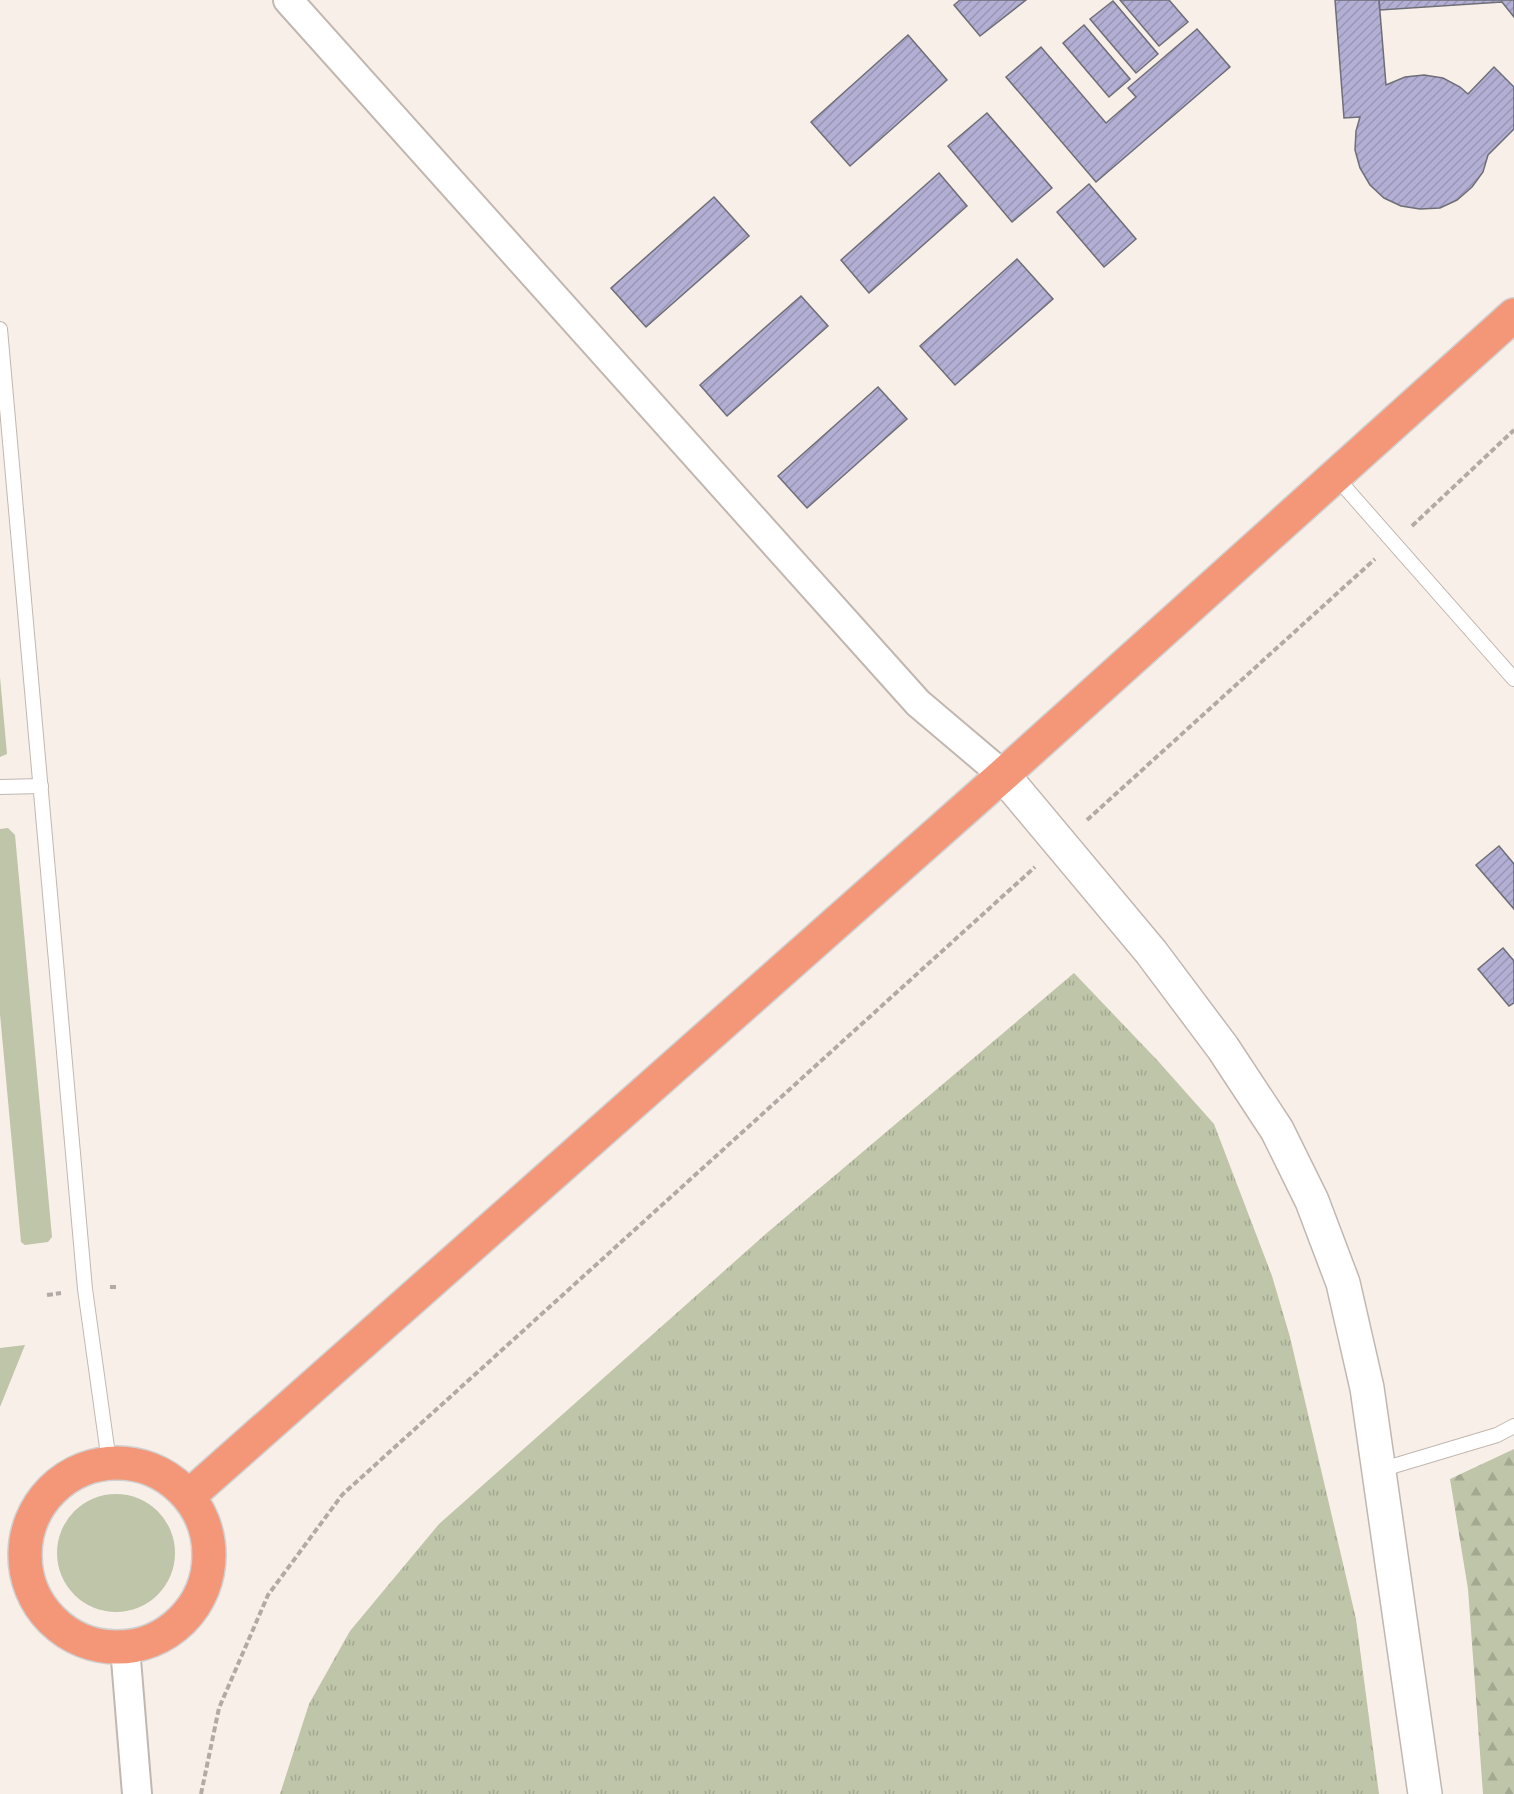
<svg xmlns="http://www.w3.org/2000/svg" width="1514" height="1794" font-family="'Titillium Web',sans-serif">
	<defs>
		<pattern id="forest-firs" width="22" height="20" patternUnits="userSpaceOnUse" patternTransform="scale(1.5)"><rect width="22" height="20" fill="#bec5a8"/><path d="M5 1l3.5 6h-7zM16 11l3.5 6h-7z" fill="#a3a890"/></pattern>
		<pattern id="park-tufts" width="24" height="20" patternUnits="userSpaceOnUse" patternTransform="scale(1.5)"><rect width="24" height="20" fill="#bec5a8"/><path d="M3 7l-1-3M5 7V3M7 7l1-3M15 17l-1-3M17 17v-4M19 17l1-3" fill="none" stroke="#a3a890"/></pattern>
		<pattern id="building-hatch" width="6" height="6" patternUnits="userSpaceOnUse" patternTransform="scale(1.5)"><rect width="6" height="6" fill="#b2aed4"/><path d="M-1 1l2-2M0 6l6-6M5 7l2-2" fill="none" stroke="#9895b5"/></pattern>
	</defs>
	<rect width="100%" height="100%" fill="#f9efe9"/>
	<g fill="#bec5a8">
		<polygon points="0,677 7,754 0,757"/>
		<polygon points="8,828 15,835 52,1237 48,1242 25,1245 21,1242 0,1014 0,829"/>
		<polygon points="25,1345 0,1407 0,1348"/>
		<circle cx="116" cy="1553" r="59"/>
	</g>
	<polygon fill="url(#forest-firs)" points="1514,1449 1514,1794 1483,1794 1468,1589 1450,1479"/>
	<polygon fill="url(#park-tufts)" points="1074,973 1158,1061 1214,1124 1272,1276 1290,1337 1356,1619 1379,1794 280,1794 309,1704 350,1631 439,1524 768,1232"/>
	<g fill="url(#building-hatch)" stroke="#6e6e77" stroke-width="1.5">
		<polygon points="960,0 1026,0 980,36 954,5"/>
		<polygon points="1120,0 1169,0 1188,22 1159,46"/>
		<polygon points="1335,0 1379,0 1386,85 1405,77 1424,75 1443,78 1460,87 1468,94 1494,67 1514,87 1514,129 1488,155 1483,172 1472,187 1457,200 1440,208 1420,209 1401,206 1384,198 1370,185 1360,168 1355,150 1356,131 1360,117 1344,118"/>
		<polygon points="1379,0 1514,0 1514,17 1502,2 1380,10"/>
		<polygon points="1113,1 1158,54 1136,73 1090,19"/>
		<polygon points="1084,25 1130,79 1109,97 1063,43"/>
		<polygon points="1197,29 1230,67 1096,182 1006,77 1041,47 1106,123 1136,97 1128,88"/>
		<polygon points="908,35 947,80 850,166 811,122"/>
		<polygon points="987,113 1052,188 1012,222 948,146"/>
		<polygon points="939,173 967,206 869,293 841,260"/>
		<polygon points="1089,184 1136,239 1104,267 1057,212"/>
		<polygon points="714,197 749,236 646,327 611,288"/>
		<polygon points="1017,259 1053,299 955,385 920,346"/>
		<polygon points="801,296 828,326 727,416 700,385"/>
		<polygon points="878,387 907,419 807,508 778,476"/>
		<polygon points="1499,846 1514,864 1514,909 1476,865"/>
		<polygon points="1503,948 1514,961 1514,1003 1509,1006 1478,969"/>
	</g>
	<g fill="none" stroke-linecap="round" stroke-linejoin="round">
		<g stroke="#c1b7b1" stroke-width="16">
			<g id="lane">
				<polyline points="0,329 85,1289 109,1462"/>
				<polyline points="1335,476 1514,679"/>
				<polyline points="0,787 41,786"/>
				<polyline points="1380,1470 1497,1435 1514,1426"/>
			</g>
		</g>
		<g stroke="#c1b7b1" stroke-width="32">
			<g id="street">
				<polyline points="288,0 918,703 1003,775"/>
				<polyline points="125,1647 137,1794"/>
			</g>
		</g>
		<g stroke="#c1b7b1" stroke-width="36">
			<polyline id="secondary" points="1003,775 1151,952 1223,1048 1277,1130 1312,1201 1343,1283 1367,1388 1425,1794"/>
		</g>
		<g stroke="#d1d0d0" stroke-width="36">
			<g id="highway">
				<circle cx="117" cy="1555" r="92"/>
				<polyline points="189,1496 1003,775 1514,315"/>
			</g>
		</g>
		<g stroke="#b2aaa5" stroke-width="4" stroke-dasharray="6 3" stroke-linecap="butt">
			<polyline points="1412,526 1514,430"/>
			<polyline points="1087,820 1375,559"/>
			<polyline points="110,1287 119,1287"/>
			<polyline points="47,1295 61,1293"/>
			<polyline points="201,1794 219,1708 268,1595 342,1495 1035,867"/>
		</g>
		<use href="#lane" stroke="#fff" stroke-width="14"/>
		<use href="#street" stroke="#fff" stroke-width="28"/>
		<use href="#secondary" stroke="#fff" stroke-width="33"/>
		<use href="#highway" stroke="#f49678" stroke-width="33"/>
	</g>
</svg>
